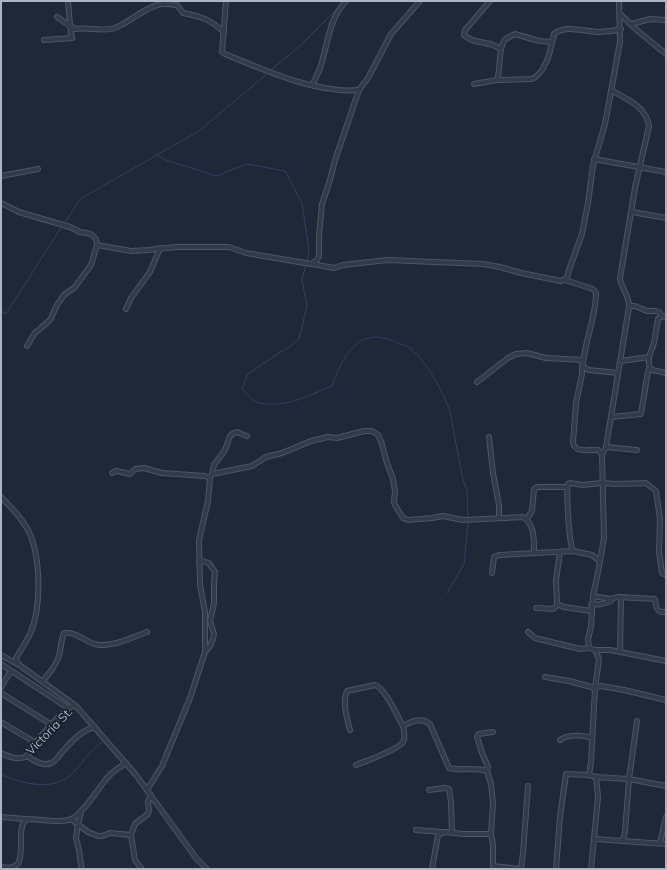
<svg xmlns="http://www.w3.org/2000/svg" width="667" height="870" font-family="Mulish,sans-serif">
	<rect width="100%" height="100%" fill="#1f2839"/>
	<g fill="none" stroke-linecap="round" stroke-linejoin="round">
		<g stroke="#2f4160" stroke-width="1">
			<polyline points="270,71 302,44 338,8"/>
			<polyline points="157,155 166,160 216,176 247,164 285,171 302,203 309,251 307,261"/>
			<polyline points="64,224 80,199 199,131 268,73"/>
			<path d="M306,264L302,280L307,306L299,339L288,348L277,354L269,360L248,374L242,389C246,393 251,400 256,402C282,410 308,396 332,386C338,370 347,346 365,339C378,334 388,339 400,344C403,345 408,347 411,349C426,360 452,405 452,423L463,480L467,491L468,519"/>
			<polyline points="1,311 6,314 62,226"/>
			<polyline points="447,593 464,564 468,522"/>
			<path d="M1,775C26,784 55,793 75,771C84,760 91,750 103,741"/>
		</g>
		<g stroke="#4d5564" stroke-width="6">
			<g id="minor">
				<path d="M226,1L222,52L225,54C264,70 317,94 359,90"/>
				<path d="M490,1L465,30L464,35C473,45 492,40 501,50"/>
				<polyline points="620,14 639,32 666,54"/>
				<path d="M57,17L75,29C88,27 102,32 115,28C129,23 146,6 162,4C166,3 172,5 177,5L183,13C203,17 209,19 224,32"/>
				<polyline points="632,24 650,19 666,20"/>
				<polyline points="44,40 72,38 70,25 68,1"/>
				<path d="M497,80C501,69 498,49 504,41C506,38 511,36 515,34L539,41L552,42"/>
				<path d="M474,84L497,80L532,79C547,72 551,48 554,34C565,24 585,32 599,32C606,32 614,31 621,29"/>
				<path d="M312,85C315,79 318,74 320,68C328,45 328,20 346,1"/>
				<path d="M611,90C626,99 646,106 649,126L635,188L620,278C621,289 630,296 629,307L606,447L602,455L604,538L599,567L593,596L591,627L588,639L589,648L595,650L599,659L598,667L595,688L591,762L589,775L596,777L629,779L666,786"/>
				<polyline points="594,159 666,172"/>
				<polyline points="1,176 38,169"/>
				<polyline points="1,203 19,212 70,227 80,232 91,234 96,239 97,245"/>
				<polyline points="632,212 666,218"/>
				<polyline points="312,264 334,268 343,265 387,260 483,264 500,267 521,273 561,281 567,278 569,270 582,234 588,203 593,165 605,124 620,42 619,1"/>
				<path d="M565,280L593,289L596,293C596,317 585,340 583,364V367L589,370L618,373"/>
				<polyline points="629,306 635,306 647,311 656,311 659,312 662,316"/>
				<polyline points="126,309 131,298 150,272 160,248"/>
				<polyline points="27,346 34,334 50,320 57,305 64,295 75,287 91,265 97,245 131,251 148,250 176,247 229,247 246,253 311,264 317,260 319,256 319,235 322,204 330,180 335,160 359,90 368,78 391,34 420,1"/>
				<polyline points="649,357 649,365 652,370 666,373"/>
				<polyline points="621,361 649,357 654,343 658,319 662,316 666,317"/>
				<path d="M582,366V374L576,403L573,443C576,454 589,449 598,450L602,455"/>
				<polyline points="477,382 508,358 516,354 527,353 546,358 583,360"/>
				<polyline points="612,417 641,414 648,371 650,368"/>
				<polyline points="489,437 493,473 499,505 499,517"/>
				<polyline points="606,447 637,450"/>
				<polyline points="112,473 116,471 130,474 135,469 144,468 162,473 205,476 210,478 208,501 199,540 200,585 205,612 205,652"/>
				<polyline points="212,474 214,465 225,450 230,436 234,433 237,432 247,436"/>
				<path d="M210,478L212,474L252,466L266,457L282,453L311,441L328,437L337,438L364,431H372L378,435L381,441L387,463L393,479L395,491L394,502L395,505L403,518L408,520L432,518L443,516L463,520L523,517C535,524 534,541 534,553"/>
				<path d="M1,497C11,507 21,517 28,530C41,556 42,607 30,634C26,642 21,650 16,658L18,664L76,706L136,775L196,858L207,869"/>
				<polyline points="527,519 532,511 534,489 537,487 567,487"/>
				<path d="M573,551C569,543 566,492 568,484L570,483L582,485L602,483L616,484L646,483L656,491L660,519L659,552L662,573L666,575"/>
				<polyline points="560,552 556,580 557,604 564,607 591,611"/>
				<polyline points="492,573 494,557 499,555 573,551 592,555 600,561"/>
				<path d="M593,596L611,599L617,597L655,599C656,607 656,613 666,612"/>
				<polyline points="591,605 602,604 611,601 611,599"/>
				<polyline points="536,608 553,609 558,605"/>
				<polyline points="528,632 535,638 580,649 589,648"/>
				<polyline points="595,650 610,650 666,661"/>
				<polyline points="620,652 621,597"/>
				<polyline points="1,655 17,664"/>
				<polyline points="1,664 68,708"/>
				<polyline points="545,677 569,681 595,688 601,686 624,690 666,700"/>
				<path d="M43,681C49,673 56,666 59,656C61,648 61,640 64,633C77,631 87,644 99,645C115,646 133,637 147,632"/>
				<polyline points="1,687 11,671"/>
				<polyline points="1,693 52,725"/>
				<polyline points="1,722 36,743"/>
				<path d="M350,730C347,719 342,702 347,691L375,685C386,689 397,716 403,726"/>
				<path d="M560,740C568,734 583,735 592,738"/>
				<path d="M1,753C9,757 16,760 25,757C30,754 33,747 36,742C47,729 60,713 74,705"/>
				<path d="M27,756C33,760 43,767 51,763C55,762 59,756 62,752C71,742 80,731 95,727"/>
				<path d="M356,765C366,761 398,750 403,742C406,738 404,731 403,726C412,721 421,717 430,724L449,768C462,771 475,767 487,771"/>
				<polyline points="147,790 162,766 190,698 205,652 210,646 213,639 214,634 210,621 214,603 214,583 215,572 209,563 199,560"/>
				<polyline points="429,790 444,788 449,789 451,802 452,832"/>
				<polyline points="81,813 78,824 76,838 79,850 81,865 82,869"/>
				<polyline points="1,817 26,819"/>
				<polyline points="71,819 88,832 98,836 102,836 110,833 131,835"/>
				<polyline points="416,830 442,832"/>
				<polyline points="491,834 493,803 491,784 487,771 488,767 482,753 477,737 479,734 493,732"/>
				<polyline points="594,839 666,844"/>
				<polyline points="623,840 625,832 629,779 637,721"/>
				<polyline points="660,843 666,817"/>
				<path d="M1,867L10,868L18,864C25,850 16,831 26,819C40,819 55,823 69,820C81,817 98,789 106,779C112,772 118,768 126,763"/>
				<polyline points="142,869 135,860 131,835 135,824 148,814 149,810 148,801 151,795"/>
				<polyline points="432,869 438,835 445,832 463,834 491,834 493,845 493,866 520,869"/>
				<polyline points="521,869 523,853 528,786"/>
				<polyline points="556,869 560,817 566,774 589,775"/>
				<polyline points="591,869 598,797 596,777"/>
			</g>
		</g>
		<use href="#minor" stroke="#323b49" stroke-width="4"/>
	</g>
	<g text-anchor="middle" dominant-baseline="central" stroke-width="3.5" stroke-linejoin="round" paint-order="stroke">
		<g font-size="12" fill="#acb5c6" stroke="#18202e">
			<text transform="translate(49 731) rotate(-46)">Victoria St.</text>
		</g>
	</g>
	<rect width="667" height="870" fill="none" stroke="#acb5c6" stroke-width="4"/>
</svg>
